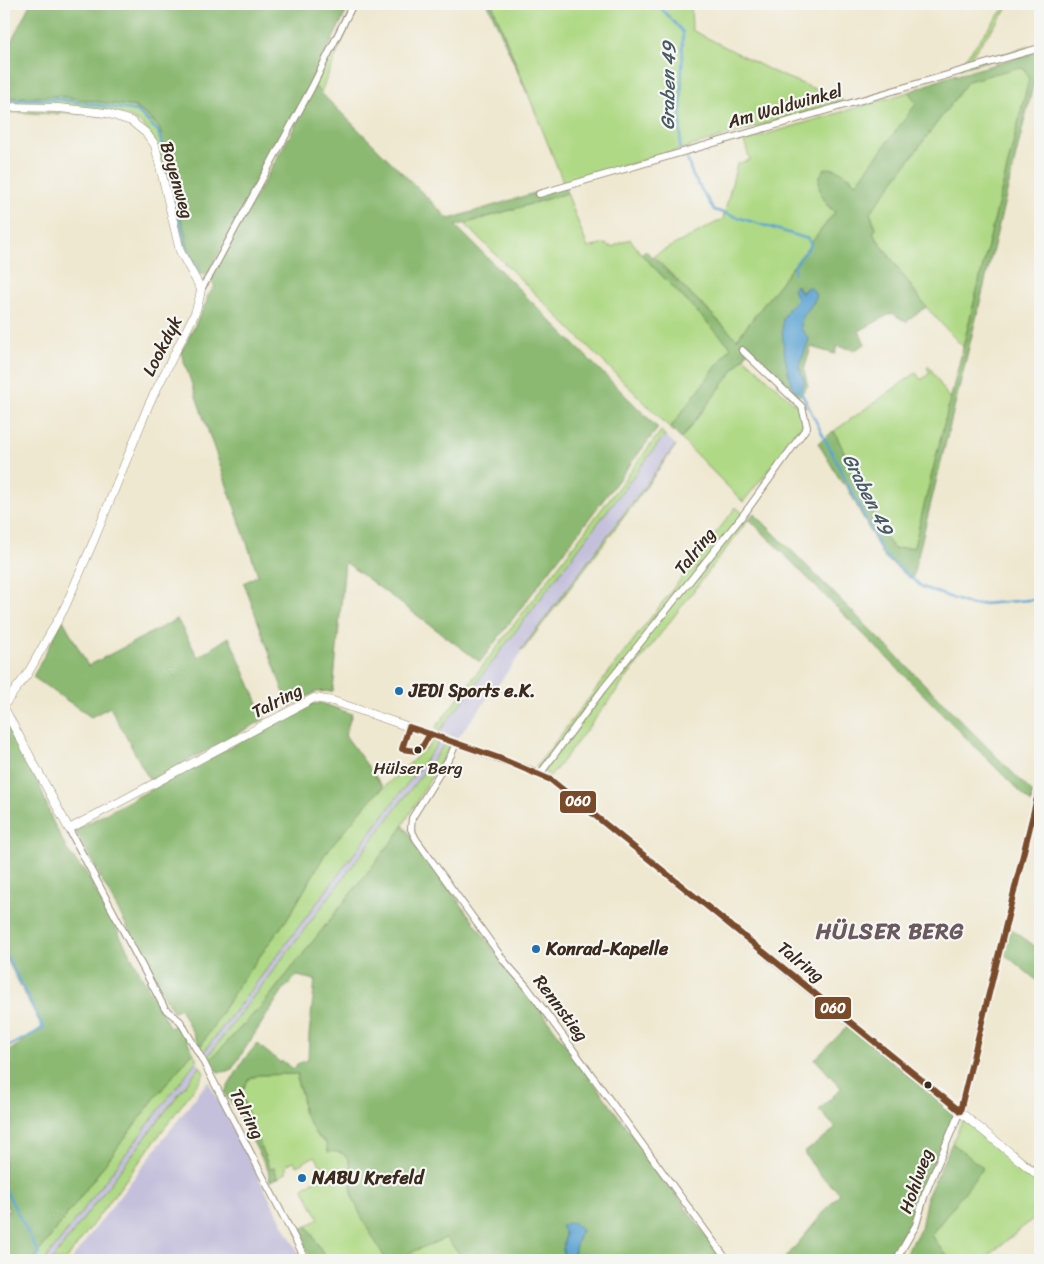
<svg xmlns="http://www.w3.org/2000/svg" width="1044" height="1264" font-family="Sriracha,sans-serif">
	<rect width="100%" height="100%" fill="#f6f6f2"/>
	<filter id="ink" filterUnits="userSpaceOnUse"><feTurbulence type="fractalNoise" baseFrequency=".02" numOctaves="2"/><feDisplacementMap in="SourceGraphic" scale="10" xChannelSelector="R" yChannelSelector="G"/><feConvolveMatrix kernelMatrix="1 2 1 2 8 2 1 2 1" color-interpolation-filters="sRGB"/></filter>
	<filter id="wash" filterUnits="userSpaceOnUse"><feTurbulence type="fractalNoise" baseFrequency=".0096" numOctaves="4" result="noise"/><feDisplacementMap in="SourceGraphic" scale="20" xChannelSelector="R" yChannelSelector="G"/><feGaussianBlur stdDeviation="1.12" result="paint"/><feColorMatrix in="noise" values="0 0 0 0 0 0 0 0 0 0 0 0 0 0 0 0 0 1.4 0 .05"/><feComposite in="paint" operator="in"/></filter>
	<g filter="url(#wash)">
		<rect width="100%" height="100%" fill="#efe8d0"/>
		<g fill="#c4c0db">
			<polygon points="665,435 676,445 520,652 521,654 457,739 439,732"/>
			<polygon points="439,742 445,744 206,1059 203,1053"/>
			<polygon points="197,1060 200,1066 52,1260 45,1260"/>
			<polygon points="208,1081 302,1260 71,1260"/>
		</g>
		<g fill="#afd984" stroke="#758251">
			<polygon points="355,4 361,4 347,30 321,92 314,86"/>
			<polygon points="492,4 691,4 692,30 776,73 844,101 564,184"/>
			<polygon points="1007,4 1011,4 972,55 970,64 1040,43 1040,46 960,69 961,64"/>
			<polygon points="1016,67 1025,69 1029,79 963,347 926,307 873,233 876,227 870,213 968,81"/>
			<polygon points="909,92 917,104 856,184 849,176 826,205 835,212 737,339 653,256 723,219 737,164 750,160 744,141"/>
			<path d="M57,96L135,107L157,125L160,130L189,251L206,275L198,274C183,258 181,236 176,215C169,188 164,156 149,132C129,101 38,105 4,103V98Z"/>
			<polygon points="4,110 84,113 109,117 61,112 58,114 4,112"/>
			<polygon points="567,193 588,248 605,244 612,247 630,239 641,254 731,347 670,428 465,224"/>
			<polygon points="744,357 799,408 804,426 743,502 681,439"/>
			<polygon points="929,366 950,400 914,547 894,550 885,537 834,431 916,373 921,380 930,373 927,368"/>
			<polygon points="661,431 665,435 439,732 436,727"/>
			<polygon points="676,445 633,505 522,651 521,650"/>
			<polygon points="736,507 749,519 551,776 536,767"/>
			<polygon points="434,740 439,742 203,1053 200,1047 240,983 290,915 325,854 370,800 432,743"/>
			<polygon points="445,744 450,746 397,835 265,1002 208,1062 206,1059"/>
			<polygon points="193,1052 197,1060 45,1260 33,1260 154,1099"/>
			<polygon points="200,1066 204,1073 201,1079 66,1260 52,1260"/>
			<polygon points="298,1074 297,1081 302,1096 303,1111 316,1135 334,1151 342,1153 348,1159 351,1170 351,1189 354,1200 386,1260 327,1260 307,1226 319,1219 303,1188 325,1173 315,1156 297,1166 294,1161 286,1165 286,1173 278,1178 274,1168 270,1169 252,1127 241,1093 248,1080 258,1075"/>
			<polygon points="963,1119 1040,1182 1040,1213 983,1260 950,1260 931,1235 983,1168 952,1143"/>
			<polygon points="446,1238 465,1260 400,1260 411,1252"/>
		</g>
		<g fill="#8bb972" stroke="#637248" fill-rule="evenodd">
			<path d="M30,4H350L311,83L209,272L206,275L200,271L199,266L189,251L160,130C155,122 144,112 135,107L57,96L4,98V56Z"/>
			<polygon points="488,4 492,4 527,93"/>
			<path d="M1040,51V57L912,580L883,556L846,485L842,483L818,443L834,431L885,537L894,549L914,547L1029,79L1025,69L1016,68L968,81L870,213L876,228L873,234L926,307L906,322L892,313L859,331L865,344L855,350L837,346L835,354L811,347L804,370L808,386L797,398L749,350L681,439L670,428L731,347L641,254L645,250L737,339L835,212C822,200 812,184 825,168C839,168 847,174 856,184L916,104L909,92L957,73L954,76ZM797,285L801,294L806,288L816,295C814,305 799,314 801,327C801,332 807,334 809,340L799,367L804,380L784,344L788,309L797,299Z"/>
			<polygon points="314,86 449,219 564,184 567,193 456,226 658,428 480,662 345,562 333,691 316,692 289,707 244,583 258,575 181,353 207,301 207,297 215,286 209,279 294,128"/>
			<polygon points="754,513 1033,793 1031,803 749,519"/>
			<polygon points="177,619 198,657 229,637 265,719 150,781 110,707 91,717 33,677 63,620 88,666"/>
			<polygon points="321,703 352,714 345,735 383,787 370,800 325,854 290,915 240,983 200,1047 180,1008 173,1012 75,830 311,704"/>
			<polygon points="4,721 41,789 52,820 67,850 82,869 84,869 170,1028 178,1023 193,1052 154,1099 33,1260 4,1260 4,1214 9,1210 4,1199 4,1055 42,1027 4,954"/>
			<path d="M403,825L503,962L525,989L724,1260H573V1255L581,1229L565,1234L562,1260H465L446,1238L411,1252L400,1260H386C376,1242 360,1217 353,1198C350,1186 354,1170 348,1159C344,1152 335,1151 328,1152L326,1142L316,1135L303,1111L302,1096L297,1080L298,1074L258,1075L248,1080L241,1093L252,1127L270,1169L274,1168L278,1178L270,1181L268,1170L234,1106L224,1093L245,1058L257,1044L281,1063L282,1061L294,1069L297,1064L308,1060L309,1035L315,980L297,976L283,990L232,1069C221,1074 214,1073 208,1062L265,1002L397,835Z"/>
			<polygon points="1010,928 1040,950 1040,983 1003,953"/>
			<polygon points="848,1026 955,1113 920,1194 913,1224 892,1260 784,1260 840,1193 820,1175 804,1153 836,1128 819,1110 841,1088 815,1059"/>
			<polygon points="952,1143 983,1168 931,1235 950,1260 902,1260 921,1228 927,1197"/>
			<polygon points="307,1226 327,1260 312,1260 296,1231"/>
		</g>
		<g fill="#5ba3d2" stroke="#4b6678">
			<path d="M796,285L801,294L806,288L810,287C827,301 799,310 801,326C801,332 807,334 809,340L799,367L805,383L799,391L796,392C787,382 780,331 783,319C786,311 792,305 797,299L793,289Z"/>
			<polygon points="573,1222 581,1229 573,1255 573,1260 562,1260 565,1234 561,1225"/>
		</g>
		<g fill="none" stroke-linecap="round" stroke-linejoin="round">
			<g stroke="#5ba3d2" stroke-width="2.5">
				<polyline points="657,4 683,32 680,149"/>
				<polyline points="4,100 57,99 137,111 158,131 187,251 196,267 199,268"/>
				<polyline points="687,159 693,176 714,210 808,239 811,245 795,265 794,274"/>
				<polyline points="799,388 884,555 922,587 971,605 1040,599"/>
				<polyline points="4,951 44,1028 4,1049"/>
				<polyline points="4,1187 39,1254 35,1260"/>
			</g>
		</g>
	</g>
	<g filter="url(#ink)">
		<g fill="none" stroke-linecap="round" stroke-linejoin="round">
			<g stroke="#958977" stroke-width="8">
				<g id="minor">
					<polyline points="539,194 1040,48"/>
					<polyline points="201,289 210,275 312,87 353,4"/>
					<polyline points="456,743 451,755 412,818 411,829 416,839 505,962 527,987 727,1260"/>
					<polyline points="540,774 603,689 747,510 807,427 802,407 742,350"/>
					<polyline points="69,829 165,1009 180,1021 202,1059 306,1260"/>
					<polyline points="896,1260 916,1225 925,1194 960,1111"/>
				</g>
			</g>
			<g stroke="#958977" stroke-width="9">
				<g id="tertiary">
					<polyline points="4,107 59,108 106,113 131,121 146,133 155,145 180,251 201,289 199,300 195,313 149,404 94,540 65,607 28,673 4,705"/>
					<polyline points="4,708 69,829 314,698 333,701 456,743 540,774 551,780 1040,1177"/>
					<polyline points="960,1111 1040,786"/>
				</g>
			</g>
			<use href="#minor" stroke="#fff" stroke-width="6"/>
			<use href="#tertiary" stroke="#fff" stroke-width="8"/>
			<g stroke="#f6f6f2" stroke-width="10">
				<g id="bus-1">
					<polygon points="409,727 430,734 422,747 416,751 402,749"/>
					<polyline points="430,734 499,758 551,780 960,1111"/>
					<polyline points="960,1111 1040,786"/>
				</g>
			</g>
			<use href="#bus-1" stroke="#7a4b2a" stroke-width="6"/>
		</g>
	</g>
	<g fill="#1f6fb2" stroke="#f6f6f2" stroke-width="2">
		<circle cx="399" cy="691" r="5"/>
		<circle cx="536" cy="949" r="5"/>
		<circle cx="302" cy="1178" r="5"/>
	</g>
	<g fill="#3b2a1e" stroke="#f6f6f2" stroke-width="2">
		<circle cx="418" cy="750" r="4.5"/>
		<circle cx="928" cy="1085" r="4.5"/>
	</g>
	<g text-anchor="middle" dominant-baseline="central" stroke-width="4.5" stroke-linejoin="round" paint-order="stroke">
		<g font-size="17" fill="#3b2a1e" stroke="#f6f6f2">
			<text x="418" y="768">Hülser Berg</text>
		</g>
		<g font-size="18" fill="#3b2a1e" stroke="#f6f6f2">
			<text transform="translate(785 106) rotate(-16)">Am Waldwinkel</text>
			<text transform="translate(177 180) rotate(74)">Boyenweg</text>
			<text transform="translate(162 346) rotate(-63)">Lookdyk</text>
			<text transform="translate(695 551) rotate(-51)">Talring</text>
			<text transform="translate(277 701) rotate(-27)">Talring</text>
			<text transform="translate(801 962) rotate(39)">Talring</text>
			<text transform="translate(561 1008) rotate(53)">Rennstieg</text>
			<text transform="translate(247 1114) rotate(63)">Talring</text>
			<text transform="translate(916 1181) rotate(-70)">Hohlweg</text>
		</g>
		<g font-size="18" font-weight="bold" fill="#3b2a1e" stroke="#f6f6f2" text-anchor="start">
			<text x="409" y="691">JEDI Sports e.K.</text>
			<text x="546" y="949">Konrad-Kapelle</text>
			<text x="312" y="1178">NABU Krefeld</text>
		</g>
		<g font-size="19" font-style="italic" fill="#485a66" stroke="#f6f6f2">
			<text transform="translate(668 86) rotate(-89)">Graben 49</text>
			<text transform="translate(868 494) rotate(63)">Graben 49</text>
		</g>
		<g font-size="22" font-weight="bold" letter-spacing="1" fill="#6b5960" stroke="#f6f6f2">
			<text x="890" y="931">HÜLSER BERG</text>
		</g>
	</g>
	<g stroke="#f6f6f2" stroke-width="2">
		<rect x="559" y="790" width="38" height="24" rx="5" fill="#7a4b2a"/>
		<rect x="814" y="996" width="38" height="24" rx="5" fill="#7a4b2a"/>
	</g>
	<g font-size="14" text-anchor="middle" font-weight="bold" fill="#fff">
		<text x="578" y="806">060</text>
		<text x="833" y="1013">060</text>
	</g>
	<rect width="1044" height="1264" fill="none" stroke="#f6f6f2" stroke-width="20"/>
</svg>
